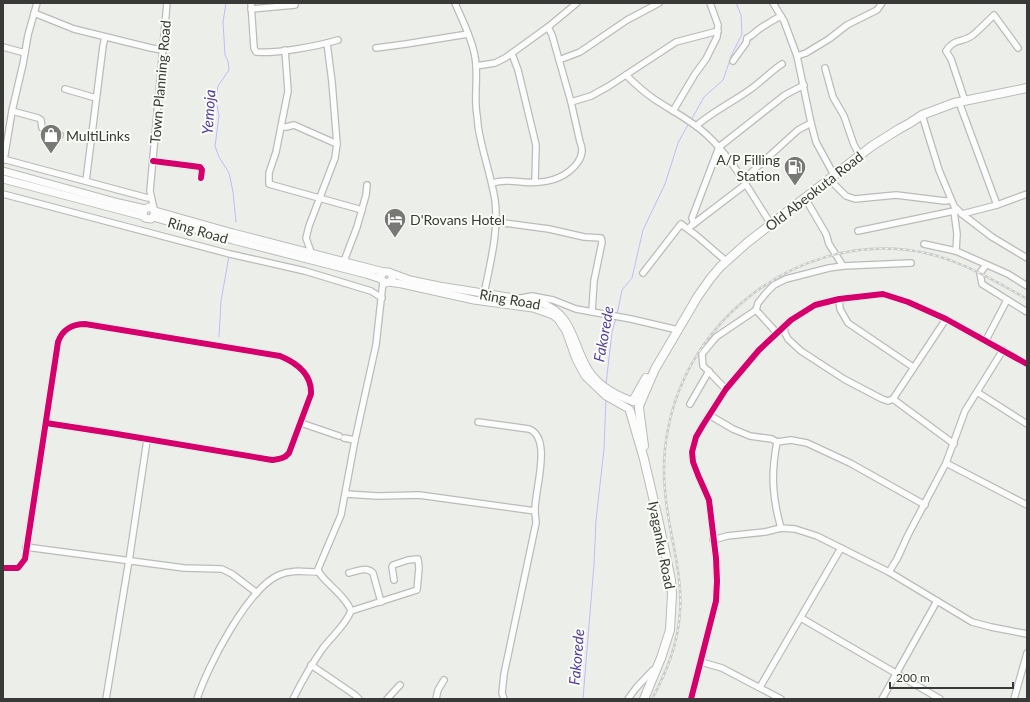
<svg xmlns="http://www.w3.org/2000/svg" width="1030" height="702" font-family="Lato,sans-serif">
	<rect width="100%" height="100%" fill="#eceeea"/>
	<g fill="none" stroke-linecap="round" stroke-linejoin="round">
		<g stroke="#c4baf7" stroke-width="1">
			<polyline points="226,3 223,22 225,55 228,61 229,70 218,86 216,99 219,116 215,146 219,157 229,173 233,192 236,222"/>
			<polyline points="691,120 704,97 723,80 732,54 742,34 741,15 736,3"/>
			<polyline points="617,315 622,290 632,278 643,230 665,184 678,143 689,123"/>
			<polyline points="219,337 221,301 229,256"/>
			<polyline points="606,384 612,332 616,318"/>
			<polyline points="583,699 594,564 596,520 604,449 606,399"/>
		</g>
		<g stroke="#babcb9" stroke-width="8">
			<g id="minor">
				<path d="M251,3L254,48L256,52C276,54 318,46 338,40"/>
				<path d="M455,3C462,20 472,38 475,57C478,73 475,89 476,105C476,112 478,119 478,126C482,152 491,175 495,200C499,231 490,264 484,294"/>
				<polyline points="773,3 784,21 797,56 811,123 816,142 834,175"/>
				<polyline points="251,9 295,5"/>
				<polyline points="34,13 74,29 151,48 162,50"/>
				<polyline points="3,47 25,53"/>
				<polyline points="376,48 406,44 468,34"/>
				<polyline points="285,50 288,91 276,152 269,173 269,184 362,210"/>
				<polyline points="512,54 518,70 536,145 535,182"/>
				<polyline points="797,56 806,53 829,39 847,25 877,10 882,3"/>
				<polyline points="559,60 580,52 627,20 659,3"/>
				<path d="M733,61L746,43L747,38C752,36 754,33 758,30C765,25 773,20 781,16"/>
				<polyline points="476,66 495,63 505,58 548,27 577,3"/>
				<polyline points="825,68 833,97 844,116 854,145 860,155"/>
				<path d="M626,75C635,84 644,92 654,99C672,111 691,120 707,135C734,160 751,194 771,224"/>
				<polyline points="65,89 96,98"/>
				<path d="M965,101L951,59L946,51C954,38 963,43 973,35C980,29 987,22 994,15L1018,48"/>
				<polyline points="571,102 591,96 609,86 676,42 718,31"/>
				<polyline points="959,102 997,205"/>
				<polyline points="12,111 38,118 41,120 42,128 60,135"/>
				<polyline points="673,111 695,74 706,59 717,37 718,25 710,3"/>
				<polyline points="922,115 939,170 954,206 962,214 992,237 1027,258"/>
				<path d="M696,126C712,112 731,103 748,91C760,83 770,72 782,64"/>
				<polyline points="281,127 286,127 294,125 337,144"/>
				<polyline points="3,159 148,198"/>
				<polyline points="4,160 12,111 23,64 28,35 37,3"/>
				<polyline points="153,161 200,167 202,170 201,178"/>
				<polyline points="744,179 798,130 811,123"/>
				<polyline points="829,179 846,196 855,199 896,195 945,201 951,200"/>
				<polyline points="86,181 103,46 105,37"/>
				<path d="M492,183C503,180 511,181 522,182C543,184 565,180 578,162C582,156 584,150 580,142L571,102L552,35L548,27"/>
				<polyline points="3,194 230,254 305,271 371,291 382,298"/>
				<polyline points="805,198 826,234 829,244 843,266"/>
				<polyline points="154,209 150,191 167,3"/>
				<polyline points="954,211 957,234 956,251"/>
				<polyline points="962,214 997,205 1027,194"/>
				<polyline points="496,222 549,229 584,237 601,238 602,242 594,281 592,311"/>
				<polyline points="694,224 692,218 719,147 785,95 804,85"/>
				<polyline points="691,226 746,184"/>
				<polyline points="858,231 954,211 957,210"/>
				<polyline points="924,244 956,251 1008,274 1027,286"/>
				<polyline points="311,252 306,238 309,226 335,158 337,144 332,82 327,43"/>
				<polyline points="344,261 357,227 366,195 367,185"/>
				<polyline points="986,265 980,273 982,284 1027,312"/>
				<polyline points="643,273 681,224 697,236 726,261"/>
				<polyline points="521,298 532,296 553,300 576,309 631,319 678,330"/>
				<polyline points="839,299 840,309 848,323 913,367"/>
				<polyline points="756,310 777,333"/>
				<polyline points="784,326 785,333 788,339 801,351 844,379 882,399 888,401 893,399 954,444"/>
				<polyline points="986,340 1007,300"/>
				<path d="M726,389C717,381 711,373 703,366L702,354L716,337L756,310L758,303L766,293L774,285L786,279L829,268L843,266L911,263"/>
				<polyline points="977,392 1027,424"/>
				<polyline points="893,399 946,319"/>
				<polyline points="690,404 709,371"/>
				<polyline points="709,415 733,429 750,436 772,439 777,442 791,440 807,443 850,463 925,505"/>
				<path d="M478,422L529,429C553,438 534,492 535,511C535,515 536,519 536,523L504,674L502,693L504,699"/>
				<polyline points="301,423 339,436"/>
				<polyline points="344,438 355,440"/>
				<path d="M777,442C771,473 772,497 781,528"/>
				<polyline points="946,463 1027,505"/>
				<polyline points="346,494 378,496 419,495 535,511"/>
				<polyline points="713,540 727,536 765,532 781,528 795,529 817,536 889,572 972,622 991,627 1027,634"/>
				<polyline points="26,547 184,568 222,569 232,574 257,593"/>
				<path d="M3,568H18L25,559L58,342C62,330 72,324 85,324L280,356C297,363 312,374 311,394L289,453C284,459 279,459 272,460L111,433L46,423"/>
				<polyline points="889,572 897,559 908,535 946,463 965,411 1003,350"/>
				<path d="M349,573C357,571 367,566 373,573L381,602"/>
				<polyline points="351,611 417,590 419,568 418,559 408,560 393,565 392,567 394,580"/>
				<polyline points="801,618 940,699"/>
				<polyline points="701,662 722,668 781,699"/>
				<polyline points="311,665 355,695 359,699"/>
				<polyline points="760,687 841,548"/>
				<polyline points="106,699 128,566 129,561 147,440"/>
				<path d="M197,699C207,667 248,588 279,575C292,569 306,572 319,572"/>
				<path d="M293,699C302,681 311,665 323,648C332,636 345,626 351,611C346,595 319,579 318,569L341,515L355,440L376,345L383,282"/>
				<polyline points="387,699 400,685"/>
				<polyline points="436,699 438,690 444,680"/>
				<polyline points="628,699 636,688 653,670 656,670"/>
				<polyline points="691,699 716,601 717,581 716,558 709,500 698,475 693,462 692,452 696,437 703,425 726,389 759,350 791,320 815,305 839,299 883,294 908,302 946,319 1027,364"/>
				<polyline points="882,699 937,601"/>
				<polyline points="1014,699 1027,653"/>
			</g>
		</g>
		<g stroke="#babcb9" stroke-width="9">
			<g id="major">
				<polyline points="3,171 119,203 145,209 149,207 151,208 155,211 153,217 151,219 145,218 143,213 145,209"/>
				<polyline points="3,179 143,216"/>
				<polyline points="155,211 233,233 384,272"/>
				<polyline points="153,217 233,240 366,274 381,279"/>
				<path d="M391,273L410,280L439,286L539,302C572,314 571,337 585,364C594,383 612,394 632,401"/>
				<polyline points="389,282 392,279 392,275 389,272 384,272 380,277 381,279 385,283 389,282 402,284 474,300 533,308 553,315 558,319 566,331 576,359 585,376 606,396 629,409"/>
			</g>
		</g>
		<g stroke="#babcb9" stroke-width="10">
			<g id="highway">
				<polyline points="633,401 646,378"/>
				<polyline points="639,406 655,369 698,296 710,279 720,267 748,242 872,146 899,129 910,123 922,115 954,103 1027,88"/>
				<polyline points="639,408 644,446"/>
				<polyline points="630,411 644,459 659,523 671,580 672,594 670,630 661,658 644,699"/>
			</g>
		</g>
		<use href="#minor" stroke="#fcfcfc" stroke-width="5.5"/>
		<use href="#major" stroke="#fcfcfc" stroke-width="7"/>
		<use href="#highway" stroke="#fcfcfc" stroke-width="8"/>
		<g stroke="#cacaca" stroke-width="2.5">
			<path id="rail" d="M652,699C667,671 678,644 680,612C683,571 668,532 665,491C663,471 664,449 668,429C689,318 796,237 908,250C952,255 990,278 1027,299"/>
		</g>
		<use href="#rail" stroke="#f9fdf5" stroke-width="1" stroke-dasharray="3" stroke-linecap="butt"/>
		<g stroke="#f9fdf5" stroke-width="8">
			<g id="cycleway">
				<polyline points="153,161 200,167 202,170 201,178"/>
				<path d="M3,568H18L25,559L58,342C62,330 72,324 85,324L280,356C297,363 312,374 311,394L289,453C284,459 279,459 272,460L111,433L46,423"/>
				<polyline points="691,699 716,601 717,581 716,558 709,500 698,475 693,462 692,452 696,437 703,425 726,389 759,350 791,320 815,305 839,299 883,294 908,302 946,319 1027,364"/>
			</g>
		</g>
		<use href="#cycleway" stroke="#d6006c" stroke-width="6"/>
	</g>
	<defs>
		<g id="shop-pin" transform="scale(1.15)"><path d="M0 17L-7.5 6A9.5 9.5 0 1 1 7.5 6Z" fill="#787976" stroke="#f9fdf5"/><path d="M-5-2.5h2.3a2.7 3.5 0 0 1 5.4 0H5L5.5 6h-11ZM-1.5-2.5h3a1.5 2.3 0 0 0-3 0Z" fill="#fff"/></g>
		<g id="fuel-pin" transform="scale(1.15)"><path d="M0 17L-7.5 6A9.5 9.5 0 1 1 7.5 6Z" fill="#787976" stroke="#f9fdf5"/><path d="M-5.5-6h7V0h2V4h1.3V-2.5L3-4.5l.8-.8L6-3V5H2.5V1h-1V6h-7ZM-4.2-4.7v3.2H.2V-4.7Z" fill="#fff"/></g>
		<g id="hotel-pin" transform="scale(1.15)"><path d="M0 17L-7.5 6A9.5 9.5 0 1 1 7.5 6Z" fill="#787976" stroke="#f9fdf5"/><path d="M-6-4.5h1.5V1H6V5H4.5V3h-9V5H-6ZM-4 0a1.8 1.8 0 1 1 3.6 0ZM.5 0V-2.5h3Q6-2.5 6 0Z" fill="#fff"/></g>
	</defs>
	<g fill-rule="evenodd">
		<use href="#shop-pin" x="51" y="135"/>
		<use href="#fuel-pin" x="795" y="167"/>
		<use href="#hotel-pin" x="395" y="219"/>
	</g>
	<g text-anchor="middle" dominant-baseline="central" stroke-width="4" stroke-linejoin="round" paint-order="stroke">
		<g font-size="14" fill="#393a37" stroke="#f9fdf5">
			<text transform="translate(160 82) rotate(-85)">Town Planning Road</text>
			<text transform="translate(814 191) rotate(-38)">Old Abeokuta Road</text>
			<text transform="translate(198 230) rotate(16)">Ring Road</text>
			<text transform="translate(510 299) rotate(10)">Ring Road</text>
			<text transform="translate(662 545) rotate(79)">Iyaganku Road</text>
		</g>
		<g font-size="14" fill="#393a37" stroke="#f9fdf5" text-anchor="start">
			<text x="66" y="135">MultiLinks</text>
			<text x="780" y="159" text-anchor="end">A/P Filling<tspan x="780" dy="16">Station</tspan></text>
			<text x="410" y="219">D'Rovans Hotel</text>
		</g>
		<g font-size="15" font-style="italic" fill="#553ba0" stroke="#f9fdf5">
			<text transform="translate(208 112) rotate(-86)">Yemoja</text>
			<text transform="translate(603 334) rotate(-80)">Fakorede</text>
			<text transform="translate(576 657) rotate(-85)">Fakorede</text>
		</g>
	</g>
	<rect width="1030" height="702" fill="none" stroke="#393a37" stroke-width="8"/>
	<path d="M890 682v6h123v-6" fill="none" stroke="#393a37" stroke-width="2"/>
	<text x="896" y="682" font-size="12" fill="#393a37" stroke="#f9fdf5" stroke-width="3" paint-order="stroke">200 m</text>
</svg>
